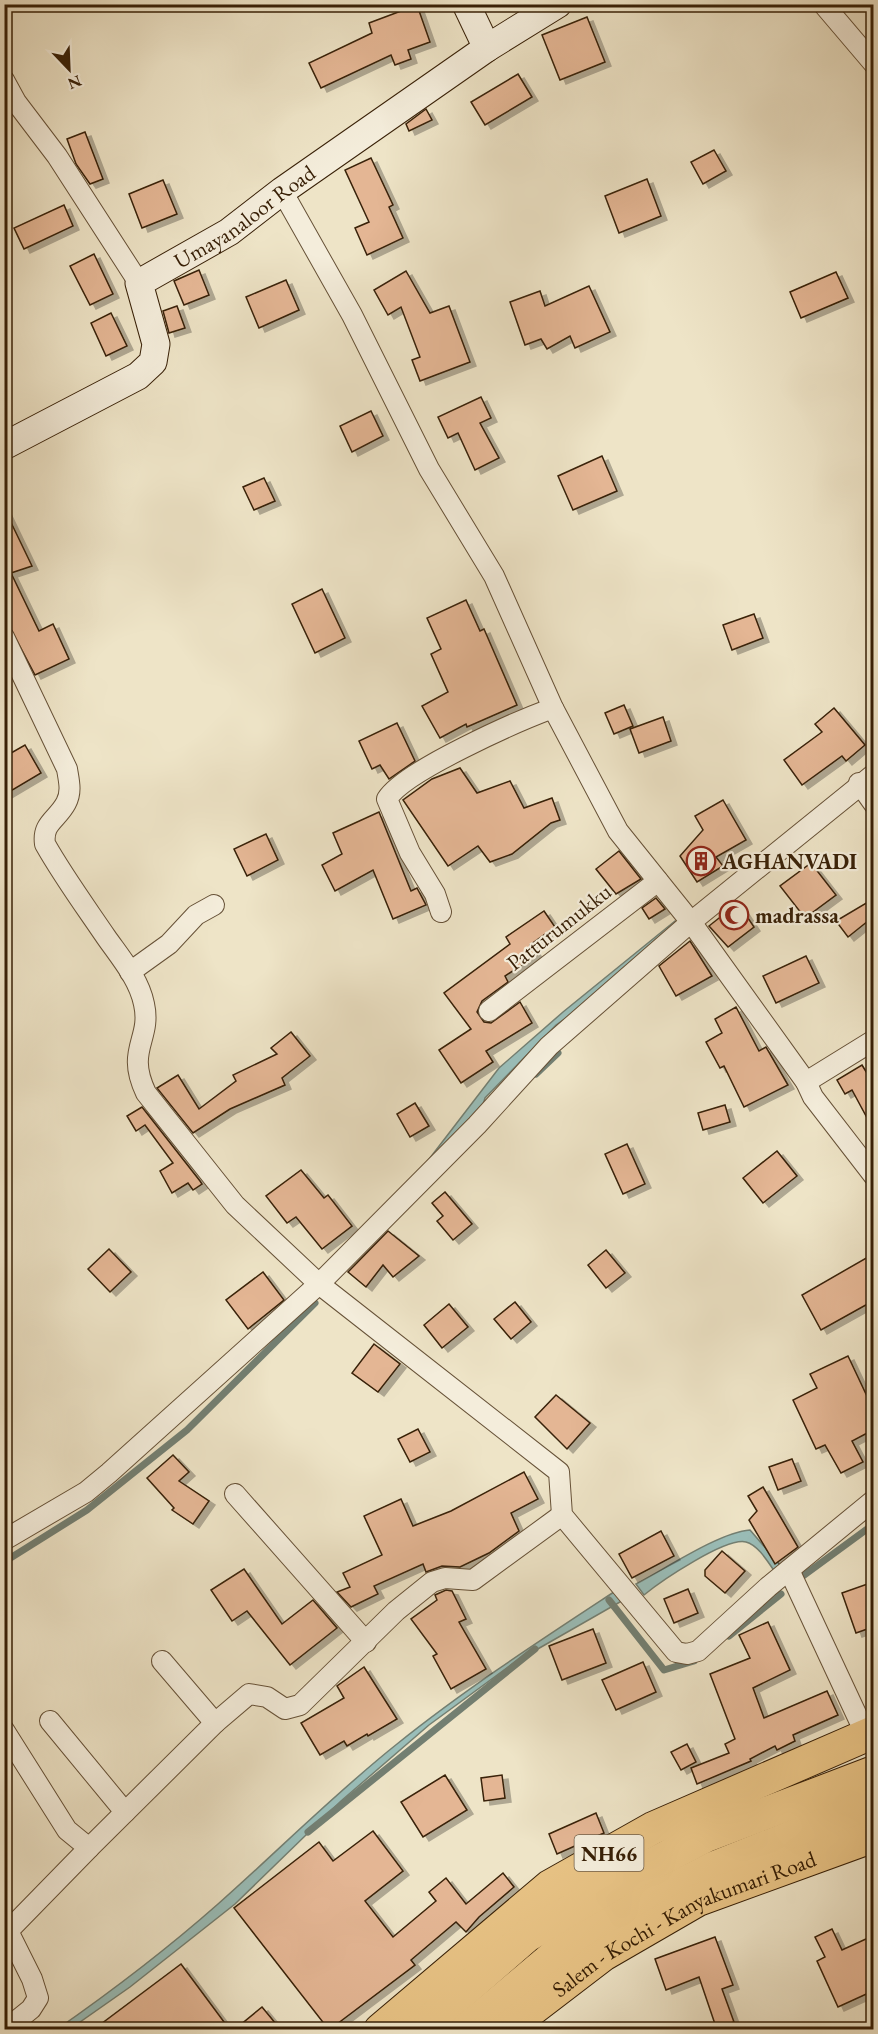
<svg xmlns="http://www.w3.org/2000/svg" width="878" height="2034" font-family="'EB Garamond',serif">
	<defs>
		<filter id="shadow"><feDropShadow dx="6" dy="4" stdDeviation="0" flood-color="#0004"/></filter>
	</defs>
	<rect width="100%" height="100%" fill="#eee4c7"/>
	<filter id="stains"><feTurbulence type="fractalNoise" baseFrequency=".00333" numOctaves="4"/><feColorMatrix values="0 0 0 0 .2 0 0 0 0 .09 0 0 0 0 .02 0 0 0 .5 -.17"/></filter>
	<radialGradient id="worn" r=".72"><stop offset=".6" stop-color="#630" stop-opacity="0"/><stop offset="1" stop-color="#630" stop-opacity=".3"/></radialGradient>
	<g fill="#9abeb9" stroke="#737f72" stroke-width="1.5">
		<polygon points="675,921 679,927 598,996 556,1025 485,1098 480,1115 423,1167 499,1068 563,1012"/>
		<path d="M750,1530L781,1566L775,1572C768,1562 758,1545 746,1542C726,1537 661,1581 644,1595L636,1584C665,1569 720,1532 750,1530Z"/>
		<path d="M620,1588L627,1598L515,1662L429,1725L341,1801L235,1904L130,1987L70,2029L56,2030C112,1991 167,1949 218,1904C278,1851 334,1794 397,1744C468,1687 544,1638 620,1588Z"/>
	</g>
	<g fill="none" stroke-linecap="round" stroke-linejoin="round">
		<g stroke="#737f72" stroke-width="7">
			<polyline points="536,1074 558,1053"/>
			<polyline points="4,1562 87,1510 187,1430 315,1303"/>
			<polyline points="803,1576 874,1524"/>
			<polyline points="609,1600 664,1670 694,1661"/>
			<polyline points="729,1636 781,1594"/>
			<polyline points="308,1832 535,1649"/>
		</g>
	</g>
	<g fill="#e4b694" stroke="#382007" stroke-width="1.5" filter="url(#shadow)">
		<polygon points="417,5 430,42 408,50 411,59 395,65 391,55 321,88 309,63 372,33 369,23"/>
		<polygon points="587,17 605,62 560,80 542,35"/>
		<polygon points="518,74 532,97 485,125 471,102"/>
		<polygon points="426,109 432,120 409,131 406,124"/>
		<polygon points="85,132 103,179 90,184 76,164 67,139"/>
		<polygon points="714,150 726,171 703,184 691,162"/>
		<polygon points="371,158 393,205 389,207 403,238 367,255 355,228 369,222 345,170"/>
		<polygon points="647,179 661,216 619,233 605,196"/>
		<polygon points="163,180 177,214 142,228 129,194"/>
		<polygon points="64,205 73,226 24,249 14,228"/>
		<polygon points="94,254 113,294 90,305 70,266"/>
		<polygon points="199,270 209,295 184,305 174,281"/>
		<polygon points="406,271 430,313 449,306 470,362 420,381 412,360 420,357 401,307 388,315 374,290"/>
		<polygon points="836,272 848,298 801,318 790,292"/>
		<polygon points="286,280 299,310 259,328 246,297"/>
		<polygon points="589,286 610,332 575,348 570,336 547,349 541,339 525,345 510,302 540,291 545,306"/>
		<polygon points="177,306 185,328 169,333 163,311"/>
		<polygon points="111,313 127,346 106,356 91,323"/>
		<polygon points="481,397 491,418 480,423 499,458 475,470 458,433 448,438 438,417"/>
		<polygon points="371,411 383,436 352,452 340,426"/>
		<polygon points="602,456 617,491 573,510 558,476"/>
		<polygon points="264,478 275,501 254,510 243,487"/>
		<polygon points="4,508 32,566 11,573 39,631 53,624 69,659 35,675 4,616"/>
		<polygon points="322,589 345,638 315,653 292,604"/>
		<polygon points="466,600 480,631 484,629 517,705 467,727 466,724 440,738 422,706 448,692 431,654 441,649 427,618"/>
		<polygon points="754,614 763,638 732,650 723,625"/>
		<polygon points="624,705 633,726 614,734 605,713"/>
		<polygon points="834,708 865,745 846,761 842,756 802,785 784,760 822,732 815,724"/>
		<polygon points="663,717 671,741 639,753 630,729"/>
		<polygon points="397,723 415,761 389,779 380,765 372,769 359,741"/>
		<polygon points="25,745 41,773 4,795 4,757"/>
		<polygon points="460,768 477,793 510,781 524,808 552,798 560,820 551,823 512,854 490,862 478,846 448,866 403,800 432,779"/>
		<polygon points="723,800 746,840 716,857 723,866 697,882 680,856 703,830 695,816"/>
		<polygon points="379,812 411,891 417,888 426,905 393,919 373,870 335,891 322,865 342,854 333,833"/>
		<polygon points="266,834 278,860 247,876 234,849"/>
		<polygon points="619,851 641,879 616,894 596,869"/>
		<polygon points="811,863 836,895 805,918 780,886"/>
		<polygon points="656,898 665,909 649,919 642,908"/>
		<polygon points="873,899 873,917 848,937 836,921"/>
		<polygon points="738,903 754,927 728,947 709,926"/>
		<polygon points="544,911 555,927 530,945 537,955 505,976 508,982 482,1001 477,1012 484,1022 491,1023 520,1002 532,1023 486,1051 493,1062 461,1083 439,1050 471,1029 444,993 510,944 506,937"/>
		<polygon points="690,941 712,976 676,996 659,966"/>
		<polygon points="806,956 819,983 776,1003 763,976"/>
		<polygon points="736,1007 759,1051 766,1047 788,1085 744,1107 724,1066 720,1068 706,1042 722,1033 715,1019"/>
		<polygon points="291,1032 310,1056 282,1078 285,1085 230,1109 193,1133 157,1088 178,1075 199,1109 236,1081 233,1075 277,1054 271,1048"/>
		<polygon points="862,1065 873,1083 873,1129 852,1090 845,1094 837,1080"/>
		<polygon points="415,1103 429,1126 410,1137 397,1114"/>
		<polygon points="725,1105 730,1122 703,1130 698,1113"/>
		<polygon points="142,1107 200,1181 202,1184 193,1190 188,1183 172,1193 160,1171 173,1163 145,1125 136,1131 127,1116"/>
		<polygon points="627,1144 645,1184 623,1194 605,1154"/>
		<polygon points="777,1151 797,1176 763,1203 743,1178"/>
		<polygon points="301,1170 324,1198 328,1195 352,1226 322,1249 296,1217 287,1223 266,1196"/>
		<polygon points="445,1192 472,1224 453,1240 437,1221 443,1216 432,1203"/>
		<polygon points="388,1231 419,1256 393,1277 383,1265 366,1287 348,1272"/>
		<polygon points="109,1249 131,1272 110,1292 88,1269"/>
		<polygon points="606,1250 625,1273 606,1288 588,1265"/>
		<polygon points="868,1257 873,1267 873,1301 821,1330 802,1295"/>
		<polygon points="263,1272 284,1300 248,1329 226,1300"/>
		<polygon points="515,1302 531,1322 511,1339 494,1319"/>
		<polygon points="449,1304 468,1327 442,1348 424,1325"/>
		<polygon points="374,1344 400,1364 378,1392 352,1373"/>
		<polygon points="848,1356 873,1409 873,1430 852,1441 863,1462 841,1473 825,1445 816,1449 793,1400 817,1388 810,1374"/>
		<polygon points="556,1395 590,1423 567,1449 535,1417"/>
		<polygon points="418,1429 430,1452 410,1462 398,1439"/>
		<polygon points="173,1455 189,1472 179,1481 209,1501 193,1524 172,1510 174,1508 147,1478"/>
		<polygon points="792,1459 801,1481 778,1490 769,1467"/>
		<polygon points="524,1472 538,1499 511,1513 519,1531 489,1553 460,1567 442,1566 426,1572 423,1564 374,1586 378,1594 351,1607 337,1592 350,1587 343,1573 382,1555 364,1516 401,1499 413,1526 451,1511"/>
		<polygon points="763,1487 798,1547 775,1564 749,1520 757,1511 748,1496"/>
		<polygon points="661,1531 674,1556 632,1578 619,1554"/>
		<polygon points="722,1551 745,1571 725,1593 705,1576 705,1570"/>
		<polygon points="244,1569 282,1624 313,1600 337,1628 290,1665 247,1611 232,1621 211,1590"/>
		<polygon points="873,1582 873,1627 856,1633 842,1593"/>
		<polygon points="688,1589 698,1613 674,1623 664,1599"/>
		<polygon points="446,1590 452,1591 466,1619 459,1622 486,1669 451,1689 433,1656 437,1654 411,1619 437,1600 435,1595"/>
		<polygon points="768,1622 790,1670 753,1688 764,1718 827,1691 838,1715 793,1735 795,1741 777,1750 775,1746 750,1759 751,1761 697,1784 691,1768 729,1753 725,1744 735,1739 710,1674 750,1658 739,1635"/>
		<polygon points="593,1629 606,1663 562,1680 549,1646"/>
		<polygon points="643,1662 656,1692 616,1710 602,1680"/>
		<polygon points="364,1667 397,1719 368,1736 367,1734 347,1746 344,1741 320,1755 301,1723 344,1698 337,1686"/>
		<polygon points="687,1744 696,1762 681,1770 671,1752"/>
		<polygon points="445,1775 467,1810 423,1837 401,1802"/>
		<polygon points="502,1775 505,1798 484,1801 481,1778"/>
		<polygon points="596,1813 604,1833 557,1854 549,1834"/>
		<polygon points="373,1831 403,1871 365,1901 393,1937 436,1901 429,1892 446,1878 466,1904 503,1873 514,1887 479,1917 466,1932 456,1922 411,1960 415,1965 329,2030 234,1908 319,1842 333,1861"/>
		<polygon points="832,1929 842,1950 868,1938 873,1950 873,1991 838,2007 817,1961 825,1957 815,1937"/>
		<polygon points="715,1937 733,1985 722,1989 734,2022 716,2027 699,1977 666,1990 655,1959"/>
		<polygon points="181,1964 230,2030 93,2030"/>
		<polygon points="262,2007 281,2030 234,2030"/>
	</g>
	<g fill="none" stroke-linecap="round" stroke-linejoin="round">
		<g stroke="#665137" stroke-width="22">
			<g id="minor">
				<polyline points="823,4 874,64"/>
				<polyline points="4,80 16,102 57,156 139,283"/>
				<polyline points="282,191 352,315 429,469 494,576 553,708 618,831 691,922 806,1082 813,1097 874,1176"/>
				<path d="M4,637L67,769C69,781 72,792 66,803C57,820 42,823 45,844C63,876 85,906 106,937C120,957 139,979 144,1004C152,1040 125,1049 146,1093L235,1205L319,1284L559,1472L562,1515L676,1652L687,1654L698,1651L768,1587L874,1500"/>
				<polyline points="859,783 874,804"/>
				<path d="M441,912L435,894L410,853L387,799C404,771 518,721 553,708"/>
				<polyline points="130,972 169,944 196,915 214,905"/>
				<polyline points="489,1011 658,881"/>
				<polyline points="806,1082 874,1040"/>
				<polyline points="235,1494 366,1642"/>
				<polyline points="4,1540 86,1492 109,1473 319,1284 477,1125 549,1046 691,922 874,774"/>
				<polyline points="789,1570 866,1735"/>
				<polyline points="162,1661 215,1723"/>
				<polyline points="50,1721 125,1812"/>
				<polyline points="4,1730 67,1830 89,1848 215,1723 249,1694 267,1697 285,1709 300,1705 396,1611 432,1582 445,1578 473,1580 562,1515"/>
				<polyline points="5,2030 31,2009 38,1998 32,1979 8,1931 89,1848"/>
			</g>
		</g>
		<g stroke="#382007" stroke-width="29">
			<g id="secondary">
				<polyline points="466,4 487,48"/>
				<path id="s1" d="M4,446L138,376L153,362L156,344L139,283L229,232L282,191L487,48L558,4"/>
			</g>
		</g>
		<g stroke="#382007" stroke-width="34">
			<g id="trunk">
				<polyline points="380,2030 550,1886 653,1828 874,1732"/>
				<polyline points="419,2030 527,1936 615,1884 706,1836 874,1772"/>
				<polyline points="466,2030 554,1956 634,1909 715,1867 874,1804"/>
				<path id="s2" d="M505,2030L603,1955L698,1900L874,1836"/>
			</g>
		</g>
		<use href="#minor" stroke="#f4eddb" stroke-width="20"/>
		<use href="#secondary" stroke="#f4eddb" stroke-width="27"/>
		<use href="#trunk" stroke="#e7c284" stroke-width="32"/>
	</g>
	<defs>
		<g id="building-ring" transform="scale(1.5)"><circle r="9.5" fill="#f4eddb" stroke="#8f2418" stroke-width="1.5"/><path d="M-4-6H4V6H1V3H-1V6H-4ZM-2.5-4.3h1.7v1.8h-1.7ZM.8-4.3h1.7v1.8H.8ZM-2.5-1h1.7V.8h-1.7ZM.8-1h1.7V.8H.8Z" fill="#8f2418"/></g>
		<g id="mosque-ring" transform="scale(1.5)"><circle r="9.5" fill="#f4eddb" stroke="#8f2418" stroke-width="1.5"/><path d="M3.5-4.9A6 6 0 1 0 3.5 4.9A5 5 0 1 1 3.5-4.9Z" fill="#8f2418"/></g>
	</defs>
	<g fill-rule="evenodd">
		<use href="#building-ring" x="701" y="861"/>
		<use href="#mosque-ring" x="734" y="915"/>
	</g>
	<g text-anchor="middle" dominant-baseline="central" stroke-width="4.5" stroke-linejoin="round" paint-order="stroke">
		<rect fill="#f4eddb" stroke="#705e47" stroke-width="1.5" x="574.5" y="1835" width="69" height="36" rx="4.5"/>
		<g font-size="21" font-weight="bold" fill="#382007">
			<text x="609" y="1853">NH66</text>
		</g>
		<g font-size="22" fill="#382007" stroke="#f4eddb">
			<text stroke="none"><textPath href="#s1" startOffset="378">Umayanaloor Road</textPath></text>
			<text transform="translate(559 927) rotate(-38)">Patturumukku</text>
			<text stroke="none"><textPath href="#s2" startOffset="210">Salem - Kochi - Kanyakumari Road</textPath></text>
		</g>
		<g font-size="22" font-weight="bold" fill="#382007" stroke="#f4eddb" text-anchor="start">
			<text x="722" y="861">AGHANVADI</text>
			<text x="755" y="915">madrassa</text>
		</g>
	</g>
	<rect width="878" height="2034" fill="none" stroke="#eee4c7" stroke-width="24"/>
	<rect x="6" y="6" width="866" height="2022" fill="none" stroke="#382007" stroke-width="3"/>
	<rect x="12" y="12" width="854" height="2010" fill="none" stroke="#382007" stroke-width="1.5"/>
	<g transform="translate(69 69) rotate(157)" stroke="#f4eddb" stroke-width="4.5" paint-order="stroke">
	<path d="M0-4.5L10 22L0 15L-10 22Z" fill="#382007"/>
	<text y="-9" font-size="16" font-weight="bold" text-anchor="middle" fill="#382007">N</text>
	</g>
	<rect width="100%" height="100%" filter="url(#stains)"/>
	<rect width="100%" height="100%" fill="url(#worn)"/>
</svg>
